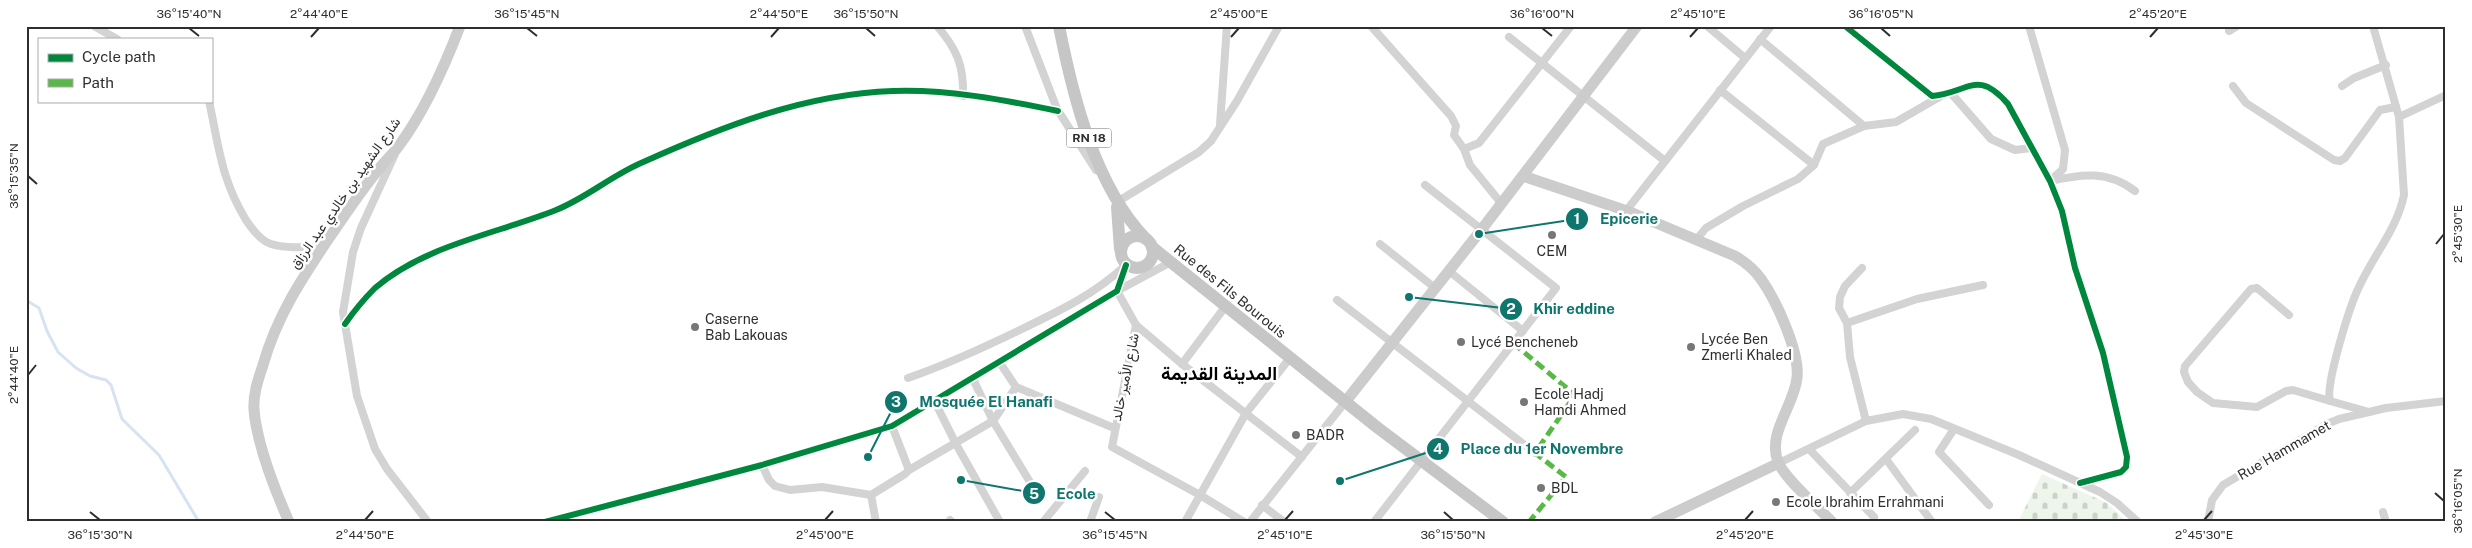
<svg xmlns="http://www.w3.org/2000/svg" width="2472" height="548" font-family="'Public Sans',Vazirmatn,sans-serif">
	<defs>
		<pattern id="cemetery-stones" width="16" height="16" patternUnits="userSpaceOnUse" patternTransform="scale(1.25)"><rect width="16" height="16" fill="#eef5eb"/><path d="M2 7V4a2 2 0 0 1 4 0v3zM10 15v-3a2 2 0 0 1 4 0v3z" fill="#ccd2ca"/></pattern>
	</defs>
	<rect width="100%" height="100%" fill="#fff"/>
	<polygon fill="url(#cemetery-stones)" points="2042,474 2107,503 2127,522 2018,522"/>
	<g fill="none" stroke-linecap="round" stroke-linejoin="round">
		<polyline stroke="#d7e2f2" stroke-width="3" points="26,300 39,308 47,331 58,352 76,368 90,376 106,380 111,385 122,419 159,455 199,522"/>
		<g stroke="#d3d3d3" stroke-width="8">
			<polyline points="94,26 117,39"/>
			<path d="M937,26C957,49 964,66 963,96"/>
			<polyline points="1025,26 1057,109 1096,170"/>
			<polyline points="1371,26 1451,116 1456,126 1454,135 1464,149 1470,165 1501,203"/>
			<polyline points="1707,26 1745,58"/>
			<path d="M1845,26L1932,96C1968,93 1977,68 2008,104L2050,181L2062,211L2075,268L2103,353L2127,457L2126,467L2121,472L2080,483"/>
			<path d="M2029,26L2065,150L2063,169L2050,181C2081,174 2108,170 2135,191"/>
			<polyline points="2373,26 2399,117 2446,95"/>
			<polyline points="2229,31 2237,26"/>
			<polyline points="1509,37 1665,161"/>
			<polyline points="1760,39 1864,126"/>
			<polyline points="2233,86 2246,103 2334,160 2340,161 2345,158 2380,110 2396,107"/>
			<polyline points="2342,86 2354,78 2386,65"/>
			<polyline points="1720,90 1814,165"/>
			<polyline points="1950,92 1991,139 2015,150 2031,148"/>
			<path d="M209,101C219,147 221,179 246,220C252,229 261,241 271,244C288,249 307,247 324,246"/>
			<polyline points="1220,124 1227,26"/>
			<polyline points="1464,149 1479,143 1571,26"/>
			<polyline points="395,154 361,228 353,252 343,312 357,396 375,449 387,469 428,522"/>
			<polyline points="1116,201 1117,202 1199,152 1211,141 1237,101 1279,26"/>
			<polyline points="1626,211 1771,26"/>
			<polyline points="1696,240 1706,228 1743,206 1798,179 1814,165 1823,144 1864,126 1896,122 1941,96"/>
			<polyline points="1380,244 1435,288"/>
			<polyline points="1171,262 1117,291 1136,325 1182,364 1302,457"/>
			<polyline points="1862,268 1845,286 1840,297 1839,308 1847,323 1850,357 1866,421"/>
			<polyline points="1449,271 1523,331"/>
			<polyline points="1337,300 1535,453"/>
			<polyline points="2289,315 2257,288 2251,289 2185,366 2184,372 2188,382 2197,392 2213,403 2257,407 2286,391 2293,390 2330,401"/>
			<polyline points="1847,323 1917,299 1983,285"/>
			<path d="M345,324C354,311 364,299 375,288C425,245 496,234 556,210C586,198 611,176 641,163C721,127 804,94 893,91C947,89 1005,100 1058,111"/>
			<polyline points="1136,325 1112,447 1200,495 1244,522"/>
			<polyline points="1000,363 1016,387 1114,428"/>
			<polyline points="1182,364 1225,307"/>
			<path d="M908,378C949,364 985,347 1024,328C1061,310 1093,295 1125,266"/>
			<polyline points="973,379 993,421 1030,482"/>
			<polyline points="935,402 956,444 1000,522"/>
			<path d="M2369,412L2330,401C2325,385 2350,305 2359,287C2373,256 2397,229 2404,195L2399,117"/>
			<polyline points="892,426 909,470"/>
			<polyline points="1954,429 1939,452 1989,505"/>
			<polyline points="1809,449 1874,517"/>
			<polyline points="1886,459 1932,522"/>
			<polyline points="1779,463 1866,421 1903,414 1931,419 2019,455 2100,492 2117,503 2138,522"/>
			<polyline points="762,465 769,480 775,486 790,490 822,487 871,495 876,522"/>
			<polyline points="1850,493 1915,430"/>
			<polyline points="871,495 905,474 909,470 993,421 1016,387"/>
			<polyline points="1262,505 1284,522"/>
			<polyline points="2383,512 2386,522"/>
			<polyline points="950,520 952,522"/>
			<polyline points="545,522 762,465 892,426 1117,291 1126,265"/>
			<polyline points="1043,522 1085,471"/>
			<polyline points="1090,522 1099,497"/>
			<polyline points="1185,522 1246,413 1290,358"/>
			<polyline points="1250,522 1346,401"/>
			<polyline points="1374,522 1556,288 1425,185"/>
			<polyline points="2208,522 2212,500 2223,485 2327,424 2339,419 2386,408 2446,401"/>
		</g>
		<g stroke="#ccc" stroke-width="11">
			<path d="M1523,176L1630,212L1735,256C1745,262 1754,269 1761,279C1776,300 1800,352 1797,378C1794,406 1767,433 1778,462C1785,479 1819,508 1832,522"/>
			<polyline points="1346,401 1482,229 1637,26"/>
			<path d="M289,522C275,490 257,445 254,410C253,394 258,380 263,365C277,316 301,280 329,238C345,215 360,192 378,170C384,162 392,155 398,147C425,111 444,68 460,26"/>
			<polyline points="1655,522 1779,463"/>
		</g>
		<g stroke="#c6c6c6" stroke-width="12">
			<path d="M1059,26C1073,97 1095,186 1146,239"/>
			<polyline points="1117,207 1120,249"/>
			<circle cx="1137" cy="252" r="16"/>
			<polyline points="1152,247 1378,428 1503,522"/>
		</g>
		<polyline stroke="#58b947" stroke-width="5" stroke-dasharray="10 5" stroke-linecap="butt" points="1513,343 1575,395 1535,453 1566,477 1529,522"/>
		<g stroke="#fff" stroke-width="9">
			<g id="cycleway">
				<path d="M1845,26L1932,96C1968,93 1977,68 2008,104L2050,181L2062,211L2075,268L2103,353L2127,457L2126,467L2121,472L2080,483"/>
				<path d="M345,324C354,311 364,299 375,288C425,245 496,234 556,210C586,198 611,176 641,163C721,127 804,94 893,91C947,89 1005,100 1058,111"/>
				<polyline points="545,522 762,465 892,426 1117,291 1126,265"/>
			</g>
		</g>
		<use href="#cycleway" stroke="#00873e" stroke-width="6"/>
	</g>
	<path fill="none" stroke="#2e2e2e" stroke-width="2" d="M189,28L199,36M527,28L537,36M866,28L875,36M1542,28L1552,36M1881,28L1890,36M311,37L319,28M771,37L779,28M1231,37L1239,28M1690,37L1698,28M2150,37L2158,28M28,176L37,184M2436,244L2444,234M28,375L36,365M2435,493L2444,501M90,512L100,520M1105,512L1115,520M1444,512L1453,520M365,520L373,511M825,520L833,511M1285,520L1293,511M1745,520L1753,511M2204,520L2212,511"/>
	<g fill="#777" stroke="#fff" stroke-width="2">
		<circle cx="1552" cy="235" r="5"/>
		<circle cx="695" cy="327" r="5"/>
		<circle cx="1461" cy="342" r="5"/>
		<circle cx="1691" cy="347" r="5"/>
		<circle cx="1524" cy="402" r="5"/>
		<circle cx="1296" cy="435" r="5"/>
		<circle cx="1541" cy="488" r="5"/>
		<circle cx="1776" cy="502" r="5"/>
	</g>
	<g text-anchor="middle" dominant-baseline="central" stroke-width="5" stroke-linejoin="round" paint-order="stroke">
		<rect fill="#fff" stroke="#6d6d6d" stroke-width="1" x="1066.5" y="128.5" width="45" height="19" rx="4"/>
		<g font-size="12" font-weight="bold" fill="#2e2e2e">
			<text x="1089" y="138">RN 18</text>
		</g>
		<g font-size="14" fill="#2e2e2e" stroke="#fff">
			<text transform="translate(345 193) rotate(-55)">شارع الشهيد بن خالدي عبد الرزاق</text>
			<text transform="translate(1230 291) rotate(39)">Rue des Fils Bourouis</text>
			<text transform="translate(1125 377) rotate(-78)">شارع الأمير خالد</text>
			<text transform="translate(2284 450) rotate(-30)">Rue Hammamet</text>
		</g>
		<g font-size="14" fill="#2e2e2e" stroke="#fff" text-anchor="start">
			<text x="1552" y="251" text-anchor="middle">CEM</text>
			<text x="705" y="319">Caserne<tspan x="705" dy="16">Bab Lakouas</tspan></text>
			<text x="1701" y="339">Lycée Ben<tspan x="1701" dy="16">Zmerli Khaled</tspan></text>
			<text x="1471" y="342">Lycé Bencheneb</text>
			<text x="1534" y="394">Ecole Hadj<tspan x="1534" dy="16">Hamdi Ahmed</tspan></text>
			<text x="1306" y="435">BADR</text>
			<text x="1551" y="488">BDL</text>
			<text x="1786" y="502">Ecole Ibrahim Errahmani</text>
		</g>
		<g font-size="19" font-weight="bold" fill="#000" stroke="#fff">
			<text x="1219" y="373">المدينة القديمة</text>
		</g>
	</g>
	<path fill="none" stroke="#0f766e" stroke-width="2" d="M1479 234L1577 219M1409 297L1511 309M868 457L896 402M1340 481L1438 449M961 480L1034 493"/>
	<g fill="#0f766e" stroke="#fff" stroke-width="2">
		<circle cx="1479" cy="234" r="5"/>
		<circle cx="1409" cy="297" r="5"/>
		<circle cx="868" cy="457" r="5"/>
		<circle cx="1340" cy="481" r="5"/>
		<circle cx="961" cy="480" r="5"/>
		<circle cx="1577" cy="219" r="12"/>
		<circle cx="1511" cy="309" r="12"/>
		<circle cx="896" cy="402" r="12"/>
		<circle cx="1438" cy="449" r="12"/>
		<circle cx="1034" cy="493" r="12"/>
	</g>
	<g font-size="15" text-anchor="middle" font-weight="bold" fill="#fff">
		<text x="1577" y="224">1</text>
		<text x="1511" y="314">2</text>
		<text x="896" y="407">3</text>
		<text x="1438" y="454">4</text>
		<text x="1034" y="499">5</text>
	</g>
	<g font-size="15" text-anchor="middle" font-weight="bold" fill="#0f766e" stroke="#fff" stroke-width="5" stroke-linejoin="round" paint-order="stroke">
		<text x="1629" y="224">Epicerie</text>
		<text x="1574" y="314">Khir eddine</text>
		<text x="986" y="407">Mosquée El Hanafi</text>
		<text x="1542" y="454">Place du 1er Novembre</text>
		<text x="1076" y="499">Ecole</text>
	</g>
	<rect width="2472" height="548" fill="none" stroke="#ffffff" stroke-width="55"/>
	<rect x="38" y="38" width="175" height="65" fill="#ffffff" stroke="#ababab"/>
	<rect x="48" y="54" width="25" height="8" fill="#00873e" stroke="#ababab"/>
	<text x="82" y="62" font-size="15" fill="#2e2e2e">Cycle path</text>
	<rect x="48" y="79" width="25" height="8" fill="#58b947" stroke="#ababab"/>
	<text x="82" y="88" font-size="15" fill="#2e2e2e">Path</text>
	<rect x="28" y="28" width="2416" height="492" fill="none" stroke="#2e2e2e" stroke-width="2"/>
	<g font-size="12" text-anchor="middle" fill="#2e2e2e">
		<text x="189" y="18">36°15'40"N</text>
		<text x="319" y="18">2°44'40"E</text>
		<text x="527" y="18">36°15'45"N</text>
		<text x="779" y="18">2°44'50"E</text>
		<text x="866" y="18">36°15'50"N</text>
		<text x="1239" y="18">2°45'00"E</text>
		<text x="1542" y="18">36°16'00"N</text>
		<text x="1698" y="18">2°45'10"E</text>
		<text x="1881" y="18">36°16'05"N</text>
		<text x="2158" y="18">2°45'20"E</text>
		<text transform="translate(14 176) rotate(-90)" y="4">36°15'35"N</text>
		<text transform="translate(2458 234) rotate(-90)" y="4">2°45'30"E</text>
		<text transform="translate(14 375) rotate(-90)" y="4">2°44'40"E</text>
		<text transform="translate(2458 501) rotate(-90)" y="4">36°16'05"N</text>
		<text x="100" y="539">36°15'30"N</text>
		<text x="365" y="539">2°44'50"E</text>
		<text x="825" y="539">2°45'00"E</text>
		<text x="1115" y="539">36°15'45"N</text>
		<text x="1285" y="539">2°45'10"E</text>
		<text x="1453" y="539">36°15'50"N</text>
		<text x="1745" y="539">2°45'20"E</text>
		<text x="2204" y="539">2°45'30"E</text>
	</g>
</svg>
